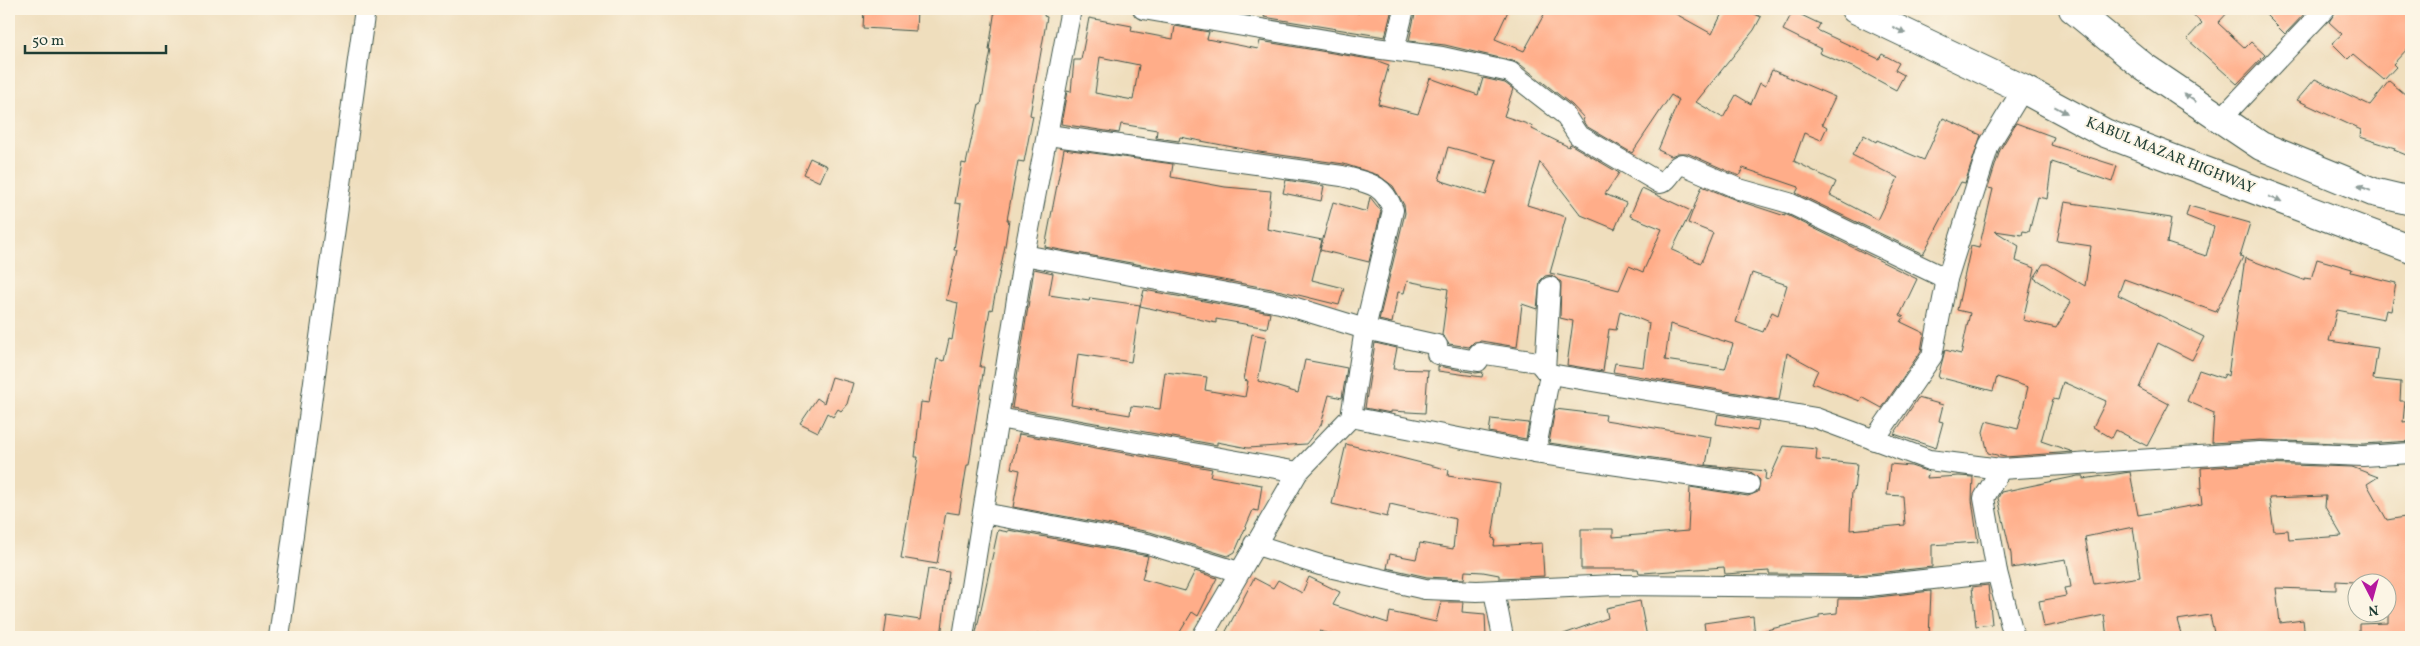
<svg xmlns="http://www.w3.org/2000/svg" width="2420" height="646" font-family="Vollkorn,serif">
	<rect width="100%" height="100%" fill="#fcf5e5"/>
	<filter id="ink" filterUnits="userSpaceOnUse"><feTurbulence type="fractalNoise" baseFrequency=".02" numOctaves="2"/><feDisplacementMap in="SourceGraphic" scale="10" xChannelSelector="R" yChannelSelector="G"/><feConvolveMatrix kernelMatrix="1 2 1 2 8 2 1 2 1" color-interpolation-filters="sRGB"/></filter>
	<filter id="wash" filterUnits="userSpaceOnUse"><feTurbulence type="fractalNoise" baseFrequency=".0096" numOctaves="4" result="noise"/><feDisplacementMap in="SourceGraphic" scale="20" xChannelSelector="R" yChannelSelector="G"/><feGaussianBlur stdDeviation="1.12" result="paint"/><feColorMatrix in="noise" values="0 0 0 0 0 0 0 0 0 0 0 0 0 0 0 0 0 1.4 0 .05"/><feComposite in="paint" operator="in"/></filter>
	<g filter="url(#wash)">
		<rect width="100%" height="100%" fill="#efdebd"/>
		<g id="blocks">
			<g fill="#ffad89" fill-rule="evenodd">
				<polygon points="864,9 917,9 916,31 863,28"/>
				<polygon points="995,9 1045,9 1044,16 1047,17 1030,115 1033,116 1024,162 1018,161 1007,220 1009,220 1005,246 992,310 990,309 980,367 984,367 969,465 967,465 959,514 946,512 937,564 901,558 918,457 915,457 921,402 929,403 937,359 944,361 949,339 952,340 958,303 946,300 957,250 954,250 961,204 955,203 962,163 966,164 979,104 981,105 991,50 989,50"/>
				<polygon points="1266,9 1337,9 1359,13 1360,9 1392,9 1385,37 1264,17"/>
				<polygon points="1416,9 1509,9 1495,39 1524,51 1547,9 1667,9 1712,34 1724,9 1745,9 1761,17 1754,30 1696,102 1723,118 1736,95 1751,104 1760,83 1765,86 1772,70 1835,97 1822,124 1827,127 1821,140 1804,133 1794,161 1836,182 1830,195 1878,220 1898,178 1852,155 1864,135 1876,142 1877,140 1924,160 1943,118 1981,135 1965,183 1961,182 1923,254 1796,193 1799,187 1743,168 1739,176 1687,153 1678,153 1671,156 1658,150 1679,100 1671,95 1632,153 1586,126 1583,121 1584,118 1572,105 1517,62 1445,45 1409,41"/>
				<polygon points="2187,9 2231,9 2218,23 2245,48 2251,42 2265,55 2237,84 2187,39 2202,23"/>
				<polygon points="2260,9 2309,9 2285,34"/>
				<polygon points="2337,9 2405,9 2411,16 2411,45 2393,64 2396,67 2384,80 2353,54 2348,59 2332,43 2342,34 2329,22"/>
				<polygon points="1793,11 1820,24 1817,30 1879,59 1882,54 1899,63 1895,70 1904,75 1896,90 1857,69 1819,53 1821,49 1783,30"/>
				<path d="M1089,18L1132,26L1131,31L1173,39L1175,26L1209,32L1207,39L1258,49L1260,41L1375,60L1389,65L1378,104L1418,114L1430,78L1478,95L1483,78L1505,83L1513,89L1504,116L1533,126L1532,129L1569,147L1570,144L1619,173L1605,194L1626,203L1615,229L1581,215L1540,162L1527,205L1566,217L1550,273L1619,290L1629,266L1643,272L1662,229L1630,216L1642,188L1691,211L1672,250L1701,263L1713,233L1688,223L1702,186L1736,200L1785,216V214L1917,279L1900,315L1904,317L1901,322L1924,333L1921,351L1882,408L1862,397L1860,401L1812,383L1818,370L1787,353L1779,400L1613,372L1615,363L1643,367L1649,323L1620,311L1616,330L1609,329L1603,371L1567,365L1573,321L1560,318L1561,282L1551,275L1545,276L1540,281L1537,309L1522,304L1517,347L1481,341L1474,342L1469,347L1449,344L1442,335L1448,289L1407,281L1404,293L1398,292L1392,323L1379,320L1405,213L1404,205L1393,186L1378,175L1344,164L1259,152L1180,137L1179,141L1156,138L1157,130L1121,124L1119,133L1061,124L1067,91L1071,92L1074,60H1081ZM1100,57L1139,65L1133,100L1095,93ZM1448,147L1497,160L1486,195L1439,180ZM1752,273L1787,285L1778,315L1772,312L1763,332L1736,322ZM1670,324L1733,344L1725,369L1665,360Z"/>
				<polygon points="2315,79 2370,105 2389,81 2411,99 2411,157 2394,150 2395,148 2360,137 2361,130 2297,100"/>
				<polygon points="2016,123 2054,137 2051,145 2117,166 2112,182 2052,162 2047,199 2038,197 2029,232 2023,231 2022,235 1995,231 2019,246 2016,261 2035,268 2023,320 2056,328 2071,302 2034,278 2043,264 2048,264 2085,286 2091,246 2057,241 2065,202 2171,218 2167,243 2206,256 2214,227 2186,216 2189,206 2250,223 2240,256 2243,257 2216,312 2124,279 2118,295 2204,337 2192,360 2158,343 2139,388 2169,404 2147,446 2116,430 2112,438 2093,427 2106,401 2063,382 2058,400 2053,399 2041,441 2073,452 2005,457 1988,453 1983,432 1986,421 2018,429 2028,387 1997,377 1993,391 1938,377 1945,350 1961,354 1970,313 1957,310 1971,246 1979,248 1993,189 1988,188 2000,150"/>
				<polygon points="1064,149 1173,164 1171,177 1225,187 1271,191 1267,229 1322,240 1312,280 1344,288 1339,305 1282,291 1045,247"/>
				<polygon points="810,158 827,166 820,182 803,174"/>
				<polygon points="1286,180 1324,186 1321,201 1283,193"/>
				<polygon points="1370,197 1381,211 1369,262 1320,250 1333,202 1367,212"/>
				<polygon points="2245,258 2304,280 2304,278 2311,279 2317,259 2352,269 2351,272 2396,283 2391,311 2386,310 2384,319 2337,310 2329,341 2378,348 2373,379 2401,382 2400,401 2405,401 2403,422 2411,421 2411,441 2363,444 2260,440 2212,443 2214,413 2187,401 2199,370 2223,378 2225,374 2228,376"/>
				<polygon points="1034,269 1053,273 1049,295 1089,301 1090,298 1140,305 1131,362 1078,354 1071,405 1130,415 1131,406 1160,409 1165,372 1207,377 1205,390 1245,397 1248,381 1244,380 1252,334 1266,337 1258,381 1298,393 1305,360 1347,368 1342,398 1329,395 1321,425 1306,444 1248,448 1217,442 1217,445 1012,408"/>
				<polygon points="1144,290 1270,313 1267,328 1216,319 1216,323 1140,306"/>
				<polygon points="1375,343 1397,348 1393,369 1428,370 1425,413 1391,411 1391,413 1365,408"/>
				<polygon points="1438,366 1476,373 1483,372 1482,377 1438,371"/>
				<polygon points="832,377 853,383 847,404 841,411 838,409 833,417 827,413 818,432 800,423 817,398 824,403"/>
				<polygon points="1918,398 1943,405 1939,421 1943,422 1936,448 1894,434"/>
				<polygon points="1555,409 1606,415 1605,420 1711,437 1706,465 1766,471 1765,479 1769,480 1784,446 1817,449 1816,460 1857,464 1854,491 1852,491 1850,530 1905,525 1903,496 1887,495 1890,464 1911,466 1929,472 1927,478 1959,476 1973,477 1972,500 1978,542 1932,545 1932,567 1858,575 1769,574 1769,571 1725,574 1724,567 1643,573 1639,573 1638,569 1581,569 1581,529 1613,529 1613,537 1688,531 1690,487 1748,496 1758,492 1760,480 1751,472 1549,443"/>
				<polygon points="1718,414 1759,421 1757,431 1716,424"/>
				<polygon points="1491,419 1529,423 1526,439 1489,432"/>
				<polygon points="1019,434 1212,469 1210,476 1262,485 1258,511 1253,510 1235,552 1228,556 1150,532 1013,507 1020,470 1011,468"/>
				<polygon points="1346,444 1449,470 1448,476 1500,484 1492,538 1495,539 1494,546 1542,543 1544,576 1499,578 1499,575 1483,572 1465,571 1464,579 1427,577 1387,568 1390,554 1416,559 1420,543 1453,549 1456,519 1390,504 1387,517 1332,504"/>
				<path d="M2260,464L2352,467L2378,477L2367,484L2387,520L2411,516V637H2359V624L2388,623V584L2336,581V590L2276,588L2280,623L2303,620L2305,637H2215L2210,615L2177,620L2182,637H2107L2104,615L2044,627L2039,601L2066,596L2064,588L2071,587L2066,559L2012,568L2011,554L1998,498L2001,492L2078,476H2083V479L2130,472L2138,515L2202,504L2200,488H2202L2201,468ZM2326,496L2325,507L2342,536L2289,540L2288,530L2274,531L2269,498ZM2133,527L2140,577L2094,584L2085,537Z"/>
				<polygon points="998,530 1008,532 1008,530 1148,556 1142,579 1185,591 1195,571 1217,578 1198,616 1192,612 1177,637 1052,637 1037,633 1036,637 975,637"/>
				<polygon points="928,569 949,572 941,637 884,637 887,615 920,620"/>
				<polygon points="1309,577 1340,592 1333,605 1388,623 1390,612 1436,622 1441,602 1463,602 1462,612 1485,614 1486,637 1340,637 1320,631 1316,637 1223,637 1254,578 1273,588 1278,580 1302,593"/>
				<polygon points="1988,585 1992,624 1976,626 1972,587"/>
				<polygon points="1931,591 1929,637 1762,637 1762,631 1819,618 1819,615 1837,613 1838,599 1860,599"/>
				<polygon points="1640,601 1647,637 1561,637 1561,635 1608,618 1606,608"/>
				<polygon points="1753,616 1755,637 1706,637 1704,623"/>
			</g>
		</g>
	</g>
	<g filter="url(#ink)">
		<use href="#blocks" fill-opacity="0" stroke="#3e5549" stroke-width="1"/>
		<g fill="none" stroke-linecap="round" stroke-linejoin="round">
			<g stroke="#3e5549" stroke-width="22">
				<g id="minor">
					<path d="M1143,9L1367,47L1442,57L1510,72L1564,114L1578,135L1660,183C1670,181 1673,166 1682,164L1739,189L1789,203L1947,279"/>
					<polyline points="1394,50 1404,9"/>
					<polyline points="2221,119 2325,9"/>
					<path d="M1048,135L1342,176C1368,183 1383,183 1393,210L1365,329L1351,417L1298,472L1202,637"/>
					<polyline points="1024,255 1280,303 1365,329 1437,345 1437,354 1478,361 1479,353 1538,362 1545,370"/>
					<polyline points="1550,374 1816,418 1929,460 2001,469 2260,452 2363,456 2411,453"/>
					<polyline points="1351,417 1535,453 1749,484"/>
					<polyline points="998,418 1298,472"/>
					<polyline points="1874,440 1932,356 1947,279 1989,145 2023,89"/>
					<polyline points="1535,453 1550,374 1545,370 1550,287"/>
					<polyline points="2001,469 1984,498 1997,572 2014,637"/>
					<polyline points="983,513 1148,544 1239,572"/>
					<polyline points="1254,544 1320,565 1425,589 1477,591 1615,585 1859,587 1997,572"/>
					<polyline points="1494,591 1503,637"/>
					<polyline points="279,637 365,9"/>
					<polyline points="963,637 1024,255 1071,9"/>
				</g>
			</g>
			<g stroke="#3e5549" stroke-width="30">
				<g id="highway">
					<polyline points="1855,9 2023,89 2105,133 2411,249"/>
					<polyline points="2073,9 2144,67 2261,146 2373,192 2411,201"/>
				</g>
			</g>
			<use href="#minor" stroke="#fff" stroke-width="20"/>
			<use href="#highway" stroke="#fff" stroke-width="28"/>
		</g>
		<defs><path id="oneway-solid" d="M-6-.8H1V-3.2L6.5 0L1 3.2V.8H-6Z" transform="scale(1.25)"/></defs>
		<g fill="#8f9e9a">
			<use href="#oneway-solid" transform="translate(1899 30) rotate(26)"/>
			<use href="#oneway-solid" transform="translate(2190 98) rotate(-146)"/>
			<use href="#oneway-solid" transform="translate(2061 110) rotate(28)"/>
			<use href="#oneway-solid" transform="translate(2364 188) rotate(-158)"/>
			<use href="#oneway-solid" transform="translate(2275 199) rotate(21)"/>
		</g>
	</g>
	<g text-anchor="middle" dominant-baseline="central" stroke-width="4" stroke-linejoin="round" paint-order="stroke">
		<g font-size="15" fill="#1f3d34" stroke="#fcf5e5">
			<text transform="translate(2170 156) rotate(22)">KABUL MAZAR HIGHWAY</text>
		</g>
	</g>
	<rect width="2420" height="646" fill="none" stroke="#fcf5e5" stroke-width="30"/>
	<g transform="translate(2372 598) rotate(174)"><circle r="24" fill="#fcf5e5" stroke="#a4ab9e"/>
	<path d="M0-4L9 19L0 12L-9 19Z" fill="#b5179e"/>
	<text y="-8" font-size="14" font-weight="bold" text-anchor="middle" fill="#1f3d34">N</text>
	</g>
	<path d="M25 45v8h141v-8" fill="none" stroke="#1f3d34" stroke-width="2.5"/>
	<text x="32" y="45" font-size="15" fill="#1f3d34" stroke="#fcf5e5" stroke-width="4" paint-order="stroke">50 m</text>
</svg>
